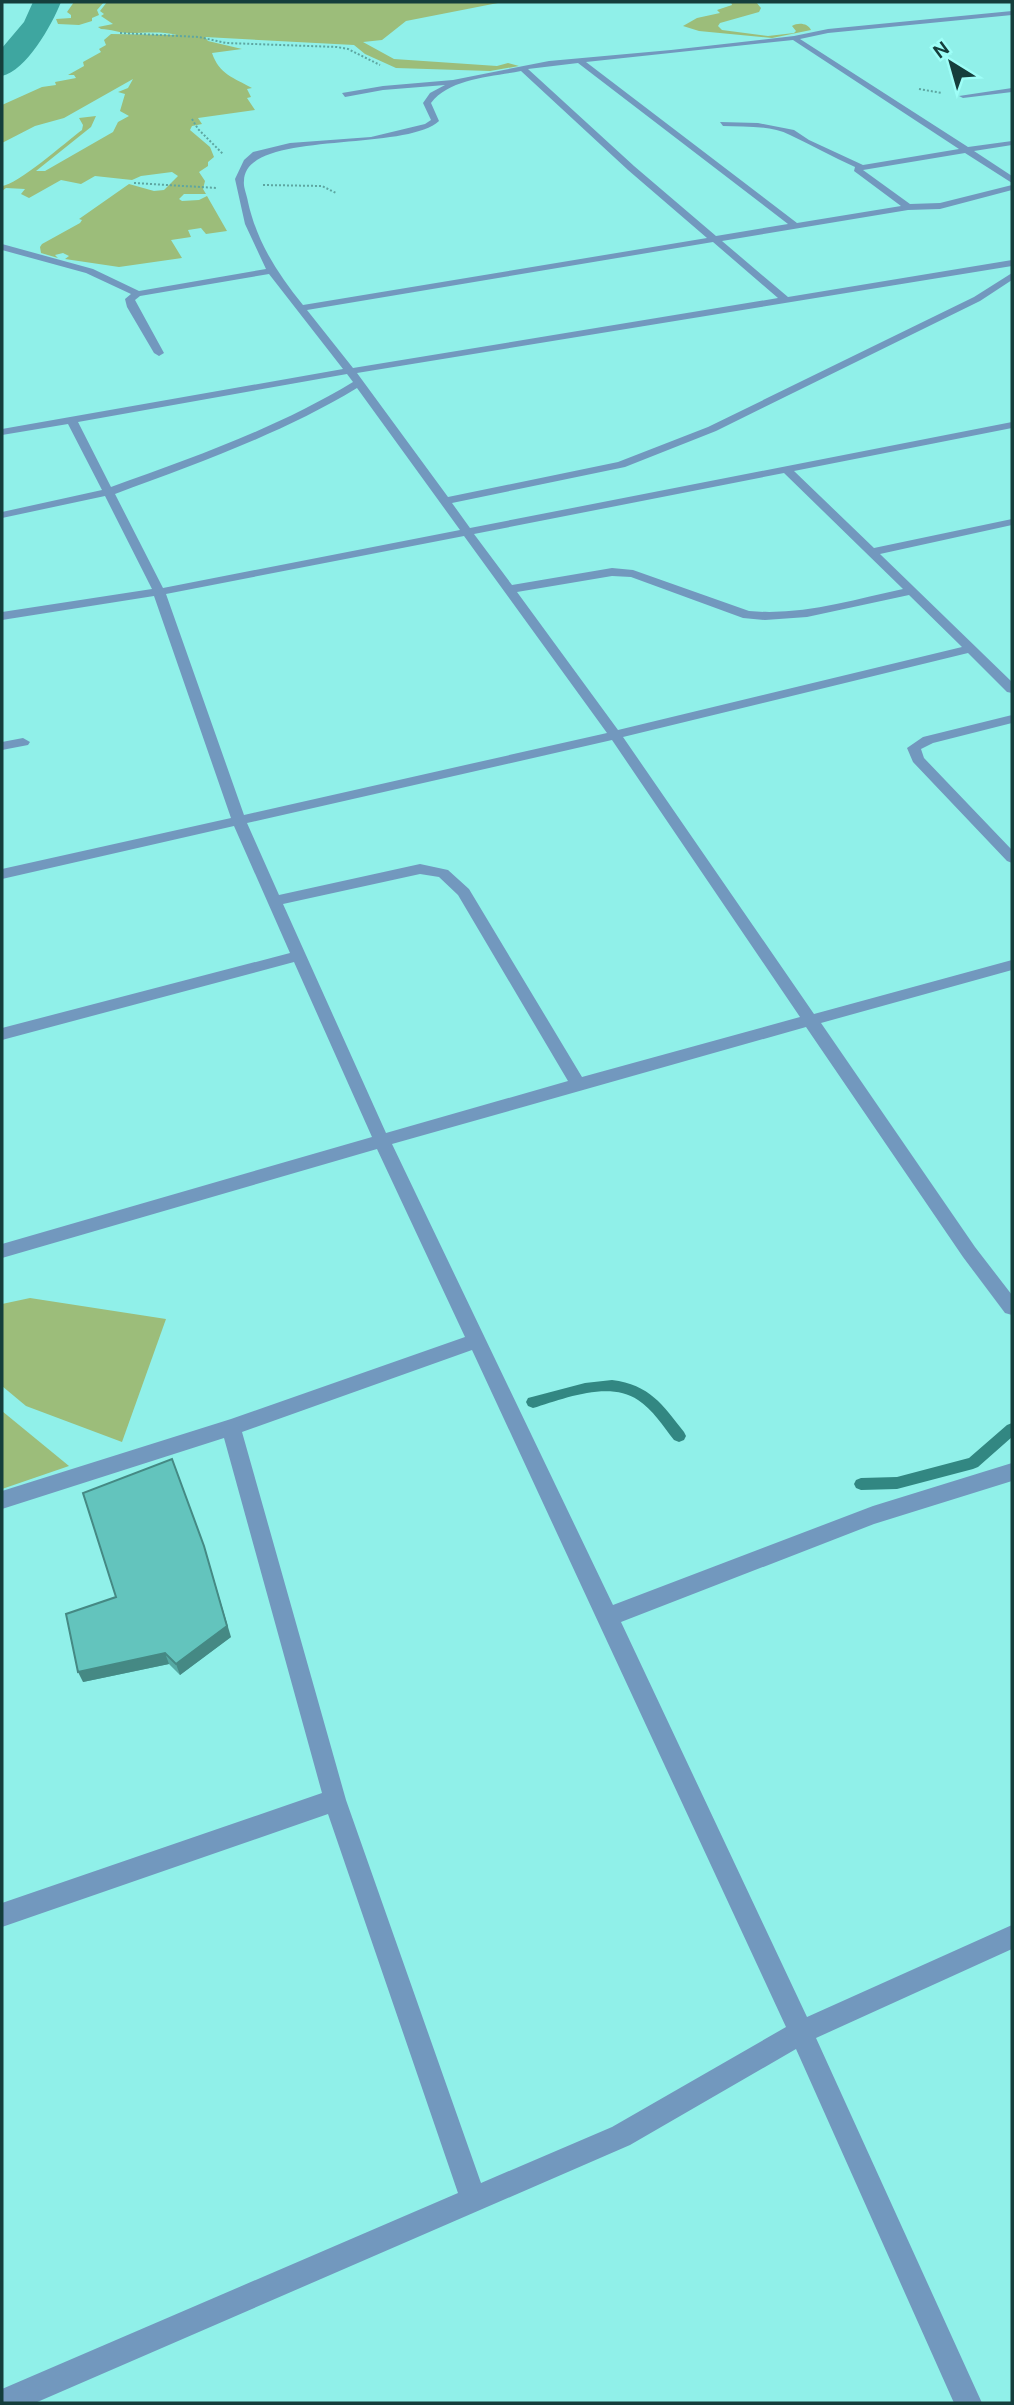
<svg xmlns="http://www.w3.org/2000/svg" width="1014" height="2405" font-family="'DM Sans',sans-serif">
	<rect width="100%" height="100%" fill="#90f0e9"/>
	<g fill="#9cbd7a">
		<polygon points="74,2 104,2 97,10 99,15 92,18 92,21 79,25 58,24 56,19 71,18 71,15 67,12"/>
		<path d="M107,2H503L406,21L382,40L363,42L394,59L497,66L508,63L519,66L490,71L396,68L365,54L354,45L205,37L208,41L242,49L212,53C219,74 234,78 252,88L247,89L251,97L247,98L255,110L198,118L202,124L192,126L190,130L210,147L214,157L208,162V166L199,172L205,181L203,189L206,194H184L179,199L182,201L199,200L207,196L227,231L206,234L201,228L188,230L191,237L171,240L182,258L119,267L65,259L69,256L63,253L55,255L58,258L41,253L40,247L42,244L80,223L82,220L79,219L129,184L154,191L164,190L178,176L172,172L141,176L132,180L95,176L81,184L61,180L29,198L21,194L25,189L6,188L2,191V186C17,185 66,142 82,130L83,125L79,118L96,116L91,127L36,171H45L113,132L118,122L129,116L120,111L125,94L118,92L128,88L133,79L64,118L35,126L2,143V105L42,87L56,85L55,82L76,78L74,75H68L84,66L83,62L101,52L99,49L106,45L104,40L111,34L177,35C161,31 146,33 129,33C119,33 111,29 101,29L98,27L113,24L101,16L104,14L100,11Z"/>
		<path d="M731,2H756L761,8L759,12L720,23L718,26L722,30L768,36L794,33L796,31L792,26C798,22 808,23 811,30L772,38L699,31L683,26L697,18L720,13L717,10L732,5Z"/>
		<polygon points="30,1298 166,1319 122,1442 26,1406 2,1386 2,1304"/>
		<polygon points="2,1411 69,1466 2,1489"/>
	</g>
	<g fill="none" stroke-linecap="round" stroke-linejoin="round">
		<g fill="#328782" fill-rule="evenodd">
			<path d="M612,1380C650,1385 662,1404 684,1432L686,1436L684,1440L679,1442L674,1440C663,1426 653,1410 638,1400C609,1380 563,1399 533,1408L528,1406L526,1402L528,1398L585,1383Z"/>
			<polygon points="1012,1423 1012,1437 978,1467 973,1469 897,1489 861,1490 856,1488 854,1484 856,1480 861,1478 897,1477 969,1458 1007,1425"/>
		</g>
		<path fill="#3ea6a0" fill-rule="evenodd" d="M33,2H61C52,25 26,71 2,76V48L24,22Z"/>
		<g stroke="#5da6a1" stroke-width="2" stroke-dasharray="2 2" stroke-linecap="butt">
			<polyline points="120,33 199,37 226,43 337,47 348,49 380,65"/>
			<polyline points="919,89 942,93"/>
			<polyline points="192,119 198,129 223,154"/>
			<polyline points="134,183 217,188"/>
			<polyline points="263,185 322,186 336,193"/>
		</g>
		<g fill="#7298be" fill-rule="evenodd">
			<path d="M1012,11V15L828,33L800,39L968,147L1012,141V145L974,151L1012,176V183L965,153L863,170L910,204L940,203L1012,185V190L940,209L908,210L722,241L788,297L1012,260V266L357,373L448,497L618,462L708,427L974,297L1012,273V280L980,301L716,431L625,467L452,503L470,528L1012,422V428L794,471L874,548L1012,519V525L880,554L1012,682V693L1007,692L968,653L623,737L814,1014L1012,960V970L821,1023L975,1247L1012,1295V1315L1005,1313L963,1257L806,1027L392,1144L613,1605L873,1506L1012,1463V1481L874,1524L621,1622L807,2017L1012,1925V1949L816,2038L982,2403H954L796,2049L630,2145L35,2403H2V2389L458,2193L328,1814L2,1927V1903L322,1793L224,1438L2,1509V1491L231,1419L465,1337L377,1149L2,1258V1244L372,1137L294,962L2,1040V1028L290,953L234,826L2,879V869L231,818L154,596L2,620V612L152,589L105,496L2,518V512L102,490L68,424L2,435V429L343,369L269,274L140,296L135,300L164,353L159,356L154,353L127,307L125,299L131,294L86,273L2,250V244L93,269L139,291L266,269L245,224L235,179L244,160L253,152L290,143L371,137L425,124L431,120L423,103L430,93L445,85L383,90L345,97L342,93L383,86L453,80L549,61L671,50L794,36L828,29ZM793,40L959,149L863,165L809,140L794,130L758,123L720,122L723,126C744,127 770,125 790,135C811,145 833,157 855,167L854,171L901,206L797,223L586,62ZM578,63L788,224L716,236L634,166L528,69ZM521,71L628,170L707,238L303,305C277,273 257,242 248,202C247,195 243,187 244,181C244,129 404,153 439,121L431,103C450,78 492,77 521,71ZM713,242L778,298L353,368L307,310ZM347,374L353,382C277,428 195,457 111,487L78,422ZM357,388L460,530L163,588L115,494C198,463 281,434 357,388ZM784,473L903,589C852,600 801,616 749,611L633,570L612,568L512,585L474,534ZM464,536L607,733L244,815L166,594ZM612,576L631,577L743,618L765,620L807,617L909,595L962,647L618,730L517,592ZM612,740L800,1017L582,1077L469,889L448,870L420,864L279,895L247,823ZM420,874L439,877L458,895L568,1081L386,1133L283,904ZM472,1350L786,2027L612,2127L481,2183L346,1800L242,1432Z"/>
			<polygon points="1012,88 1012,92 963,98 959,96"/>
			<polygon points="1012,715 1012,723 933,743 921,749 924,758 1012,850 1012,863 1007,861 913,762 907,748 923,737"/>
			<polygon points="23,738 30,742 28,745 2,750 2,742"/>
		</g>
	</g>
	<polygon fill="#55a9a3" points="116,1597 231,1637 180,1675 169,1664 83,1682"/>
	<g fill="#458984">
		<polygon points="204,1546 231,1637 180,1675 176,1664"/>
		<polygon points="165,1653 169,1664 83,1682 78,1672"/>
	</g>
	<polygon fill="#63c4bd" stroke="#458984" stroke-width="2" points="172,1459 204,1546 227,1626 176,1664 165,1653 78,1672 66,1614 116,1597 83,1493"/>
	<rect width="1014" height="2405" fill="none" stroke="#153e3c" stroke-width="7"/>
	<g transform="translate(951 63) rotate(323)" stroke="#9efef7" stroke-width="5" paint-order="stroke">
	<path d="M0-5L12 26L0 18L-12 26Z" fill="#153e3c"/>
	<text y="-10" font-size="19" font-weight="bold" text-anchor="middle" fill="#153e3c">N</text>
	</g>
</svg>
